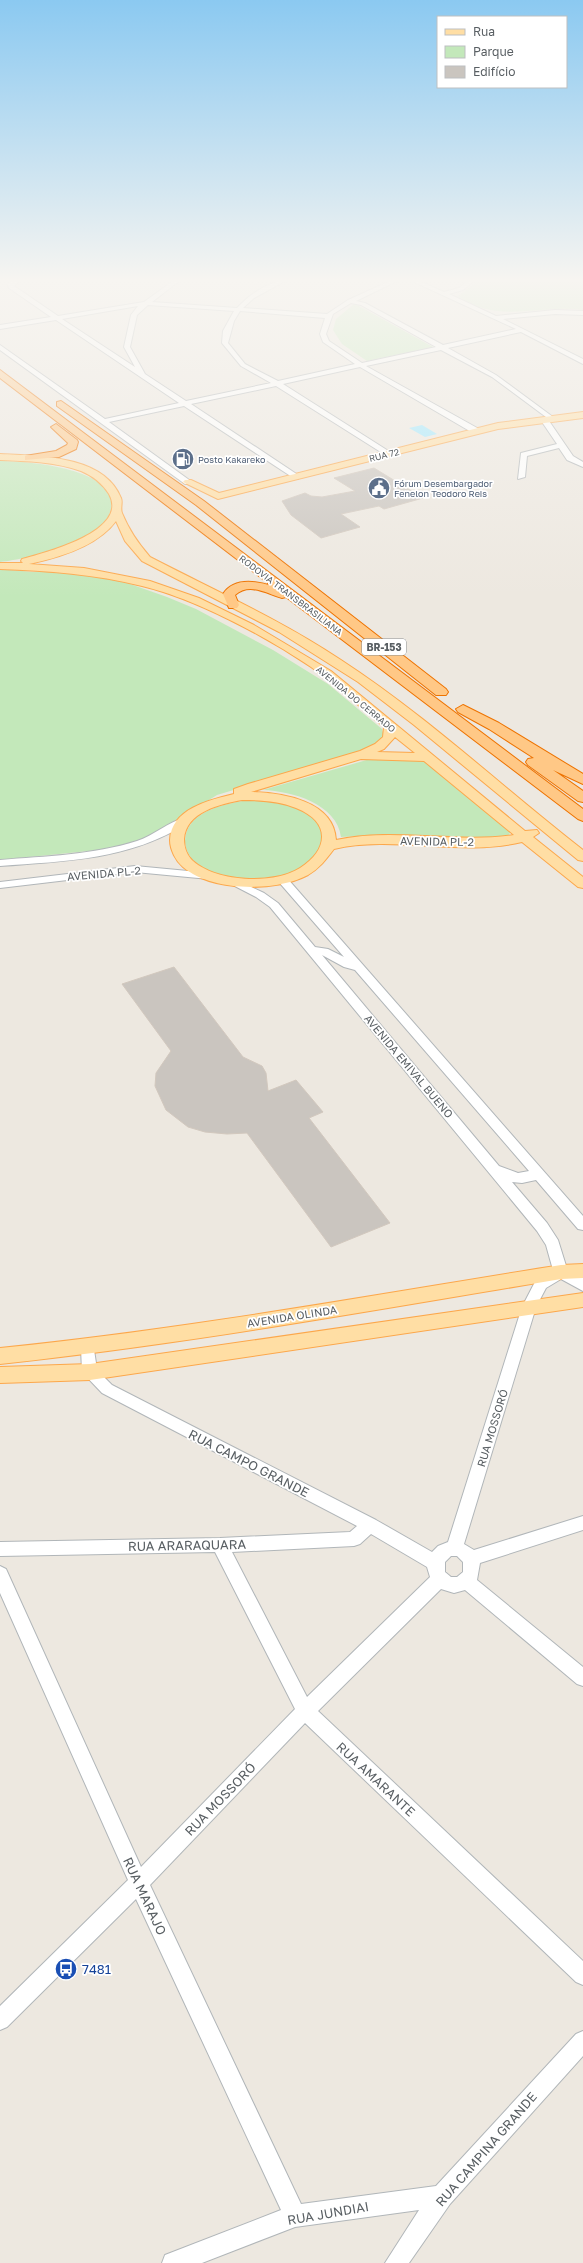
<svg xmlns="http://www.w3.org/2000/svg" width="583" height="2263" font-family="'Golos Text',sans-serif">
	<rect width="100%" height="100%" fill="#ede8e0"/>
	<g fill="#c3e8ba">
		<path d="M478,281H583V310C538,304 499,325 458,296Z"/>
		<polygon points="354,304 359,306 433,347 367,361 342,344 333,330 336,319"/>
		<path d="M0,461C25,461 129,468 109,515C95,546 31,558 0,562Z"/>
		<polygon points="0,569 33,572 96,572 167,597 196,609 273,650 328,684 382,729 385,739 374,747 357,753 217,795 144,840 118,848 0,860"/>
		<path d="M370,759H424L511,830L509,835L493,840L361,836L341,837C337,804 292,791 263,790Z"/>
		<path d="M248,800C262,800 276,801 290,805C308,810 332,829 322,851C317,860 305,866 296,871C267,887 217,883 193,860C188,855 185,847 185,841C186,811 224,804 248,800Z"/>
	</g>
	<polygon fill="#9fe8ff" points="422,425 437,434 425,437 409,428"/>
	<g fill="#cac5bf" stroke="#d2c8be">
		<polygon points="374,468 423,498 384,509 379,506 341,514 360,527 321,538 291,515 282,501 305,493 311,496 322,497 355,491 334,478"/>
		<polygon points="174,967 243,1057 262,1066 266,1073 268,1091 296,1080 323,1112 309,1118 390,1223 331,1247 247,1133 227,1134 205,1132 188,1127 166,1110 155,1086 156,1073 171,1051 122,984"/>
	</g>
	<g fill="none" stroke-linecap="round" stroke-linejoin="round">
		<g stroke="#b1b6b9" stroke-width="2">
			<g id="minor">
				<path d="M12,281H19L14,286L58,316L144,302L173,281H179L152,302L237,308C248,296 268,281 285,281L254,298L243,308L327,314L348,300L390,281H397L356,301L365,303L443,345L516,329L412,281H419L444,292L459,288L468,281H474L463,290L449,294L496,316L555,310L583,311V315L555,314L503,319L583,359V364L521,332L448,348L496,375L553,417V419L547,418L573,456L583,462V467L567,460L559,448L527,456L525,477L518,479L521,453L557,444L540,419L546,417L492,377L441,350L366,366L479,429V433H473L360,367L283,384L390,452V456H387L276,386L191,404L298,475V479H295L184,406L109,422L192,482L185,484L0,350V345L105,419L179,403L56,320L0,329V325L51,317L9,288L7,284ZM351,303L361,305L436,347L362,363L329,341L326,334L333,314ZM148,305L234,311L223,331L222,343L241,366L271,383L186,401L145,374L130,347L137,315ZM138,306L131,315L124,347L135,367L62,319ZM240,311L325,318L320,334L323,342L355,364L278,381L245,364L228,343L234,321Z"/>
				<path d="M184,818L189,821L188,823C129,860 67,861 0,866V860C46,856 93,855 137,841C153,836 170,821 184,818Z"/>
				<polygon points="135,866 209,873 214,876 209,879 135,872 0,888 0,882"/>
				<path d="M282,876L286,877L583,1216V1230L578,1229L536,1180L522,1183L512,1182L547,1223L558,1240L567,1269L583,1278V1291L561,1279L546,1288L536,1307L464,1544L474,1550L583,1516V1530L480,1563L477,1580L583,1667V1686L577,1684L465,1590L454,1593L441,1589L318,1711L583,1961V1985L576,1982L305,1723L150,1885L301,2204L436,2186L576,2034L583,2031V2056L450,2204L409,2263H385L419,2210L295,2227L202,2263H162L165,2255L281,2210L136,1899L7,2027L0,2030V2006L128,1880L0,1593V1566L6,1569L141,1867L295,1709L215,1552L0,1556V1542L220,1538L350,1532L357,1526L102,1393L82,1372L81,1347L83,1343L88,1341L93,1343L97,1370L112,1385L376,1520L432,1552L438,1546L448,1542L522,1307L536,1280L553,1270L546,1245L537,1231L270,907L256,897L227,882L232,879L236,880L264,893L278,903L315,947L328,949L344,957L278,881L277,879ZM322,955L344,967L355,970L529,1171L518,1173L499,1166ZM371,1534L427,1567L430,1577L307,1697L232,1552L354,1546L360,1544ZM451,1556H457L463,1562V1572L457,1577H451L445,1572V1562Z"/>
			</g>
		</g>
		<g stroke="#fca74b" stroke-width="2">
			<g id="major">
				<polygon points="583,412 583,418 498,429 218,499 183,482 185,480 191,480 219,493 498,423"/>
				<path d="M0,454C39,456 104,455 121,498C123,502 120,508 122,513C129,530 138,543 150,557C214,590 281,620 341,660C427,716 502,787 583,850V861L578,860L414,725L358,682L279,632L142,561L125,541L116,521C97,547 58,558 29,564L84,568L150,581L199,598L254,625L331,671L525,831L537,830L539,833L533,837L583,877V888L578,887L522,842C460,857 395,835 334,849C326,859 320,868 308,875C276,892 212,892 183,867C176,861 170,850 170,840C171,809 209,800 234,794V789L248,784L360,751L375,744L383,737L384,727C360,707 337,685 311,667C265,636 196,599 142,586C95,574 48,571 0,569V563H23L21,561L22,559C45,553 130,531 109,494C102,483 93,476 81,471C56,462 27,461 0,460ZM395,737L415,753L377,752L384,749ZM361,759L424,761L514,835C455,844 394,827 336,840C334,800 281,793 251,792ZM242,800C260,800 279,801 296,808C331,822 329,849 300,868C273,885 217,882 193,861C187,856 184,847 184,839C186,812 220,804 242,800Z"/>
				<path d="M583,1264V1278L561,1279C374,1310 188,1344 0,1364V1348C188,1329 374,1295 561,1265Z"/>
				<polygon points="583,1293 583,1307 90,1380 0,1383 0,1367 90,1364"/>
			</g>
		</g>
		<g stroke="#ee7300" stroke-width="2">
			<g id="highway">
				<path d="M0,370L583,809V821L578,819L286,597L282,598C267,594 250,582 235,595L239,605L237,608H229L223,594C234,577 256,581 272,586L0,378Z"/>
				<polygon points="61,401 204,501 446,689 448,692 446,695 436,695 196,505 57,406 57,402"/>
				<polygon points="56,424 77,440 78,442 76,449 59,457 25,460 25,456 56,451 67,445 68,443 51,427"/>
				<polygon points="463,705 499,723 583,774 583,784 553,770 583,791 583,802 578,801 528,765 526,762 528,759 534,758 489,729 458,712 456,709"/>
			</g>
		</g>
		<use href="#minor" fill="#fff" fill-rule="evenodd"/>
		<use href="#major" fill="#ffdea4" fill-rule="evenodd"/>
		<use href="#highway" fill="#ffc886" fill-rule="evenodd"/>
	</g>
	<linearGradient id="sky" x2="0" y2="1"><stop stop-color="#8bc9f1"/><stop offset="0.47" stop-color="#f7f5f1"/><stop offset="1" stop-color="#f7f5f1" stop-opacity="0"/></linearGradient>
	<rect width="583" height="597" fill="url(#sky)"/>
	<defs>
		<g id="fuel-disc" transform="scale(1.15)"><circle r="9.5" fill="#5c6f8a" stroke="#fff"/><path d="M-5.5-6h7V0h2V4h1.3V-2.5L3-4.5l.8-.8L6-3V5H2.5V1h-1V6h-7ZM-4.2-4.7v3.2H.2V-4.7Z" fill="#fff"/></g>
		<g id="civic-disc" transform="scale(1.15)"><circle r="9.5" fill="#5c6f8a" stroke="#fff"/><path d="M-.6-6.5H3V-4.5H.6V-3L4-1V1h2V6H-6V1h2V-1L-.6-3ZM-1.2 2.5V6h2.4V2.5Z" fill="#fff"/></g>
		<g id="bus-disc" transform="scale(1.15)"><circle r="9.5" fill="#1a4fb4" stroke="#fff"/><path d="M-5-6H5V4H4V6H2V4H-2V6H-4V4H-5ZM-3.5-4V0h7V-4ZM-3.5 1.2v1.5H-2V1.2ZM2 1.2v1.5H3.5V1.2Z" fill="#fff"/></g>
	</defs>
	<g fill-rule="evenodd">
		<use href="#fuel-disc" x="183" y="459"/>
		<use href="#civic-disc" x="379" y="488"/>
		<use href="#bus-disc" x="66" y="1969"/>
	</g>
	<g text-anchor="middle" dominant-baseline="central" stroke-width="3.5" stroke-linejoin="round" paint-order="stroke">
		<g font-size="9" fill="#595f63" stroke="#fff">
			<text transform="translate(384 455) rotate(-14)">RUA 72</text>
			<text transform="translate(291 595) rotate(37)">RODOVIA TRANSBRASILIANA</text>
			<text transform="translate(356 699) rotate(39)">AVENIDA DO CERRADO</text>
		</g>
		<g font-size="9" fill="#4e5e75" stroke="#fff" text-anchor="start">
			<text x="198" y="459">Posto Kakareko</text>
			<text x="394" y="483">Fórum Desembargador<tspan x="394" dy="10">Fenelon Teodoro Reis</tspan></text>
		</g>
		<rect fill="#fff" stroke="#8b8f92" stroke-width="1" x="362" y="639" width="44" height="16" rx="3"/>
		<g font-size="10" font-weight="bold" fill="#595f63">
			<text x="384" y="647">BR-153</text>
		</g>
		<g font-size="11" fill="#595f63" stroke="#fff">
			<text transform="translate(437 841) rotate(1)">AVENIDA PL-2</text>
			<text transform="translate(104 873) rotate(-5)">AVENIDA PL-2</text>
			<text transform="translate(409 1066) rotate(50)">AVENIDA EMIVAL BUENO</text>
			<text transform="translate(292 1316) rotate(-9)">AVENIDA OLINDA</text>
			<text transform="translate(492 1428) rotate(-73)">RUA MOSSORÓ</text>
		</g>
		<g font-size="13" fill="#595f63" stroke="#fff">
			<text transform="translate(249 1463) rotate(27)">RUA CAMPO GRANDE</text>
			<text transform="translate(187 1545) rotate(-1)">RUA ARARAQUARA</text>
			<text transform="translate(376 1779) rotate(43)">RUA AMARANTE</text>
			<text transform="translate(220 1799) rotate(-46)">RUA MOSSORÓ</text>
			<text transform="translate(145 1896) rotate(65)">RUA MARAJO</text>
			<text transform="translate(486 2149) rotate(-49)">RUA CAMPINA GRANDE</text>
			<text transform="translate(328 2213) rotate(-10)">RUA JUNDIAI</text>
		</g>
		<g font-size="13" fill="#164399" stroke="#fff" text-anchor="start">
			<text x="82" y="1969">7481</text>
		</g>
	</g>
	<rect x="437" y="16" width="130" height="72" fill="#ffffff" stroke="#bdbfc1"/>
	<rect x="445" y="29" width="20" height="6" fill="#ffdea4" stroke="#bdbfc1"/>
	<text x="473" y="36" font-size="12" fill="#595f63">Rua</text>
	<rect x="445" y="46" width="20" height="12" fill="#c3e8ba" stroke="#bdbfc1"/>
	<text x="473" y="56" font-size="12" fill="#595f63">Parque</text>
	<rect x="445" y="66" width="20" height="12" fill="#cac5bf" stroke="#bdbfc1"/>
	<text x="473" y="76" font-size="12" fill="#595f63">Edifício</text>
</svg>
